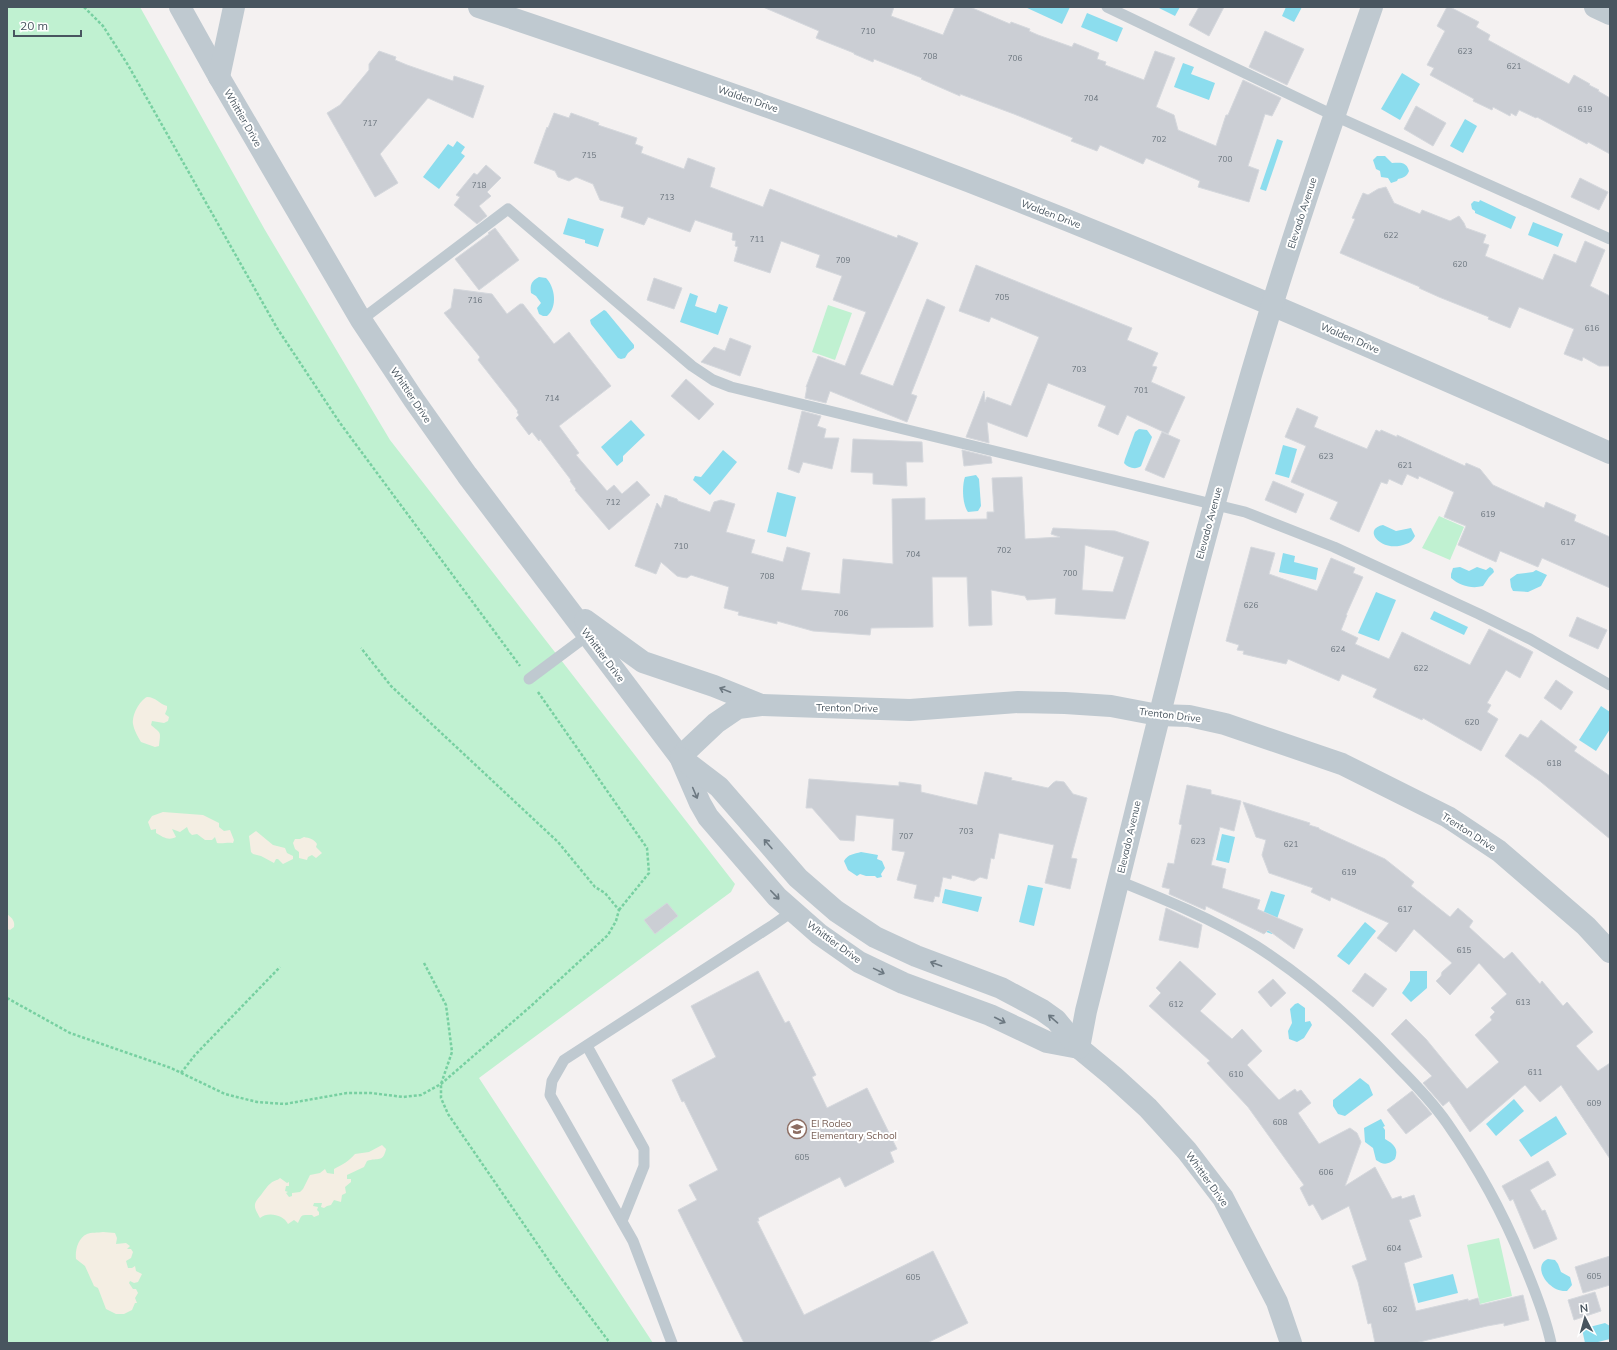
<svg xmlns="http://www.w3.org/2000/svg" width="1617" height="1350" font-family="Mulish,sans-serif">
	<rect width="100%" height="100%" fill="#f4f1f1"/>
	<g fill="#c0f1d1">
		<polygon points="7,7 140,7 265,230 390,440 735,884 731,892 479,1078 653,1343 7,1343"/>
		<polygon points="828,305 852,313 835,360 812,352"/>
		<polygon points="1439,516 1464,527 1450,560 1422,548"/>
		<polygon points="1499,1238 1512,1296 1480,1304 1467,1245"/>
	</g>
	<g fill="#f4eee3">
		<path d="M147,697C156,697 159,704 167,706V709L165,714L169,717L168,721L164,723L152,721L151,725C161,734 161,730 159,746L155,747L141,742C138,737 134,730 133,724C132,715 139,701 147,697Z"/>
		<path d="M163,812L203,815L219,823V827L224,831L230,830L234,840L233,843C227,842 223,844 217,843L215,837L212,840H205L197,834L192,835L189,832L187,827L180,832L172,829L176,837C168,841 163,837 156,833V829L151,830L148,822L152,816Z"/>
		<polygon points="256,831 273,845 285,848 287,853 293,856 293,859 283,864 278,859 276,859 274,863 261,856 253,854 251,852 249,836"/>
		<path d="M304,837C309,838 314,839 317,844L316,847L322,853L316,858L312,855L308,857L307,860L299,858V852L295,849L293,843L295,839H300Z"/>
		<path d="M7,914C12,918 15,921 14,927L10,930L7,929Z"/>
		<path d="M382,1145L386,1149C383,1163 378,1157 367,1161L364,1167L347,1175V1179H351V1182L345,1187L346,1193L342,1195L341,1202L334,1200L331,1205L327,1206L324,1208L321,1207L322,1203H314L313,1206L318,1207L317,1210L319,1212V1215L314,1217L312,1215C301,1215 302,1214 298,1223L294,1220L288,1224C284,1215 268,1211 260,1218C254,1207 252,1205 261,1195C264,1191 267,1186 271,1183C274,1180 277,1181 280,1178L287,1183L289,1182V1186H286L285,1191L288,1192L286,1193L289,1197L292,1196V1193L300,1192L303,1189L310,1175L320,1173L325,1169L327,1173L334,1174V1169C343,1164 348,1162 355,1154L369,1152Z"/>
		<path d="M103,1232L115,1233L117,1238L116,1244L126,1243L130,1246L127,1249H131L133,1252L131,1258L126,1261L128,1268H132L135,1266L136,1271L142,1274L138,1282L134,1283L130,1281L129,1283L133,1289H136L138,1293L135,1298L137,1303H135L132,1310L124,1314H116L106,1309L98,1288L94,1286L85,1266L76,1259C75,1250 78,1238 87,1234C91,1232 98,1233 103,1232Z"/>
	</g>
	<g fill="#8cddee">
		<polygon points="1025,7 1070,7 1062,24"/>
		<polygon points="1157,7 1180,7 1175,16"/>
		<polygon points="1286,7 1302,7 1294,22 1282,16"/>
		<polygon points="1087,13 1123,28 1117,42 1081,27"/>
		<polygon points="1183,63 1194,67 1191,74 1215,83 1209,100 1174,87"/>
		<polygon points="1402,73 1420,84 1400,120 1381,109"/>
		<polygon points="1465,119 1477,126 1463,153 1450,146"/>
		<polygon points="1277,139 1283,141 1266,191 1260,189"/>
		<polygon points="457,141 465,147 461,153 465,156 439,189 423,177 448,144 453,147"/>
		<path d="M1377,156H1385L1392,163C1400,163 1406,161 1409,171C1407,176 1404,178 1398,179L1397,181L1391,183L1388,178L1381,177L1380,171L1376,169L1373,160Z"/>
		<polygon points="1480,200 1516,217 1511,229 1475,213 1475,211 1472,209 1471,204 1474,201 1479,202"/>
		<polygon points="568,218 604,229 598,247 585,243 585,240 563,234"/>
		<polygon points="1533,222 1563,234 1558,247 1528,235"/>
		<path d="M539,277L546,278C555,287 558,307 547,316H543L539,314L537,308L541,303L536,296L531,293C530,285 531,281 539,277Z"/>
		<polygon points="690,293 698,296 695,306 716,313 719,304 728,307 718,335 680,322"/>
		<polygon points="604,310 606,311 634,345 634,348 628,353 625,358 621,359 618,358 591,324 590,320"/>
		<polygon points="631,420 645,435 623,456 623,461 617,466 601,447"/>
		<path d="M1139,429L1147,430L1152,437L1141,466C1136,470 1128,468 1124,463L1125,459L1135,432Z"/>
		<polygon points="1283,445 1297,449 1289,478 1275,474"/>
		<polygon points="723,450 737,462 710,495 693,480 695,476 701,477"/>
		<path d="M976,475L979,479L981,506L978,511L968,512C962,504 962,485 965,477Z"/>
		<polygon points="777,492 796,497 786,537 767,532"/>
		<path d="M1383,525L1396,531L1411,528L1415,536C1413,540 1410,543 1406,544C1382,554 1361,529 1383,525Z"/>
		<polygon points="1283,553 1295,556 1294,562 1318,568 1316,580 1279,572"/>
		<path d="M1460,567L1469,571L1477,567L1486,570L1490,567L1493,569L1494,572L1489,577L1483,586C1472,589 1460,586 1451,578V574L1453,568Z"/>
		<polygon points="1536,570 1547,575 1541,586 1528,592 1513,591 1511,587 1510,579 1517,574 1533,572"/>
		<polygon points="1376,592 1396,600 1379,641 1358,633"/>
		<polygon points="1434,611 1468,627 1464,635 1430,619"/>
		<polygon points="1601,706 1610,712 1610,729 1596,751 1579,740"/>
		<polygon points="1222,834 1235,837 1229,863 1216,860"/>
		<path d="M861,852L878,855L877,859L882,861L885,868L881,874L882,877L877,878L875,876H866L860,874L857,876L848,870L844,861C848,854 854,854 861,852Z"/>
		<polygon points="1028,885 1043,888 1034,926 1019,922"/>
		<polygon points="945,889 982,897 978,912 942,903"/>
		<polygon points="1271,891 1285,895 1272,934 1258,929"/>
		<polygon points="1365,922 1376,931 1349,965 1337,956"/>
		<polygon points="1410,971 1427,971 1427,988 1411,1002 1402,993 1410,981"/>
		<polygon points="1298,1003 1305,1008 1305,1022 1310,1021 1312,1025 1304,1038 1297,1042 1289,1039 1288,1031 1292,1023 1290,1009 1295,1004"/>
		<polygon points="1360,1078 1369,1085 1373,1095 1345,1116 1338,1114 1333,1106 1333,1100"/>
		<polygon points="1514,1099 1524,1111 1496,1136 1486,1124"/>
		<polygon points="1556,1116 1567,1134 1531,1157 1519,1140"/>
		<path d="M1381,1119L1385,1126L1383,1127L1385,1130V1139C1394,1144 1399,1149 1395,1159C1388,1165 1383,1165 1376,1160L1373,1148L1365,1142L1364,1128Z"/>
		<path d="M1548,1259L1555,1260L1558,1264L1561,1272L1570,1277L1572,1285L1567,1291C1549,1293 1531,1266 1548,1259Z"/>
		<polygon points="1453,1274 1458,1293 1418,1303 1413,1284"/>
		<polygon points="1605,1323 1610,1326 1610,1339 1594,1343 1585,1343 1582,1329"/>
	</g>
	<g fill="#cbced4" stroke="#d5d8dd" fill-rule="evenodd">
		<polygon points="763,7 894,7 891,16 943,35 955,7 970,7 1010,24 1011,22 1030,29 1029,31 1038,35 1072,47 1074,43 1099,53 1097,59 1106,62 1105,65 1144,80 1155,51 1175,58 1156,107 1174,115 1178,130 1216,146 1226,115 1228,115 1243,80 1281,98 1272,116 1265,114 1248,166 1259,170 1249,202 1198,187 1200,181 1146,158 1143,164 1100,145 1097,151 1071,141 1073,138 1014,114 960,94 960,96 921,79 922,78 874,59 873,62 854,54 854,53 816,38 819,31"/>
		<polygon points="1199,7 1224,7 1209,36 1189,25"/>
		<polygon points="1447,7 1450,7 1479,22 1476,27 1490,35 1488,40 1569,84 1574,75 1590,84 1589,85 1599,90 1598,91 1610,98 1610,154 1588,142 1587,144 1537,117 1536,118 1519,110 1516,116 1511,113 1510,116 1493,107 1492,110 1473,101 1474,99 1430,75 1434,68 1427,65 1445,31 1437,26"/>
		<polygon points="1265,31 1304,49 1287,85 1249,67"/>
		<polygon points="379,51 396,57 395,60 407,65 453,81 454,76 484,86 473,118 428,98 380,154 398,183 375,197 327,113 340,105 369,70 369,64"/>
		<polygon points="1416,106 1446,123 1433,146 1404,129"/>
		<polygon points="554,113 569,118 571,113 599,123 598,125 637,138 635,144 643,147 641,153 684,169 688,158 715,168 710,187 763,207 770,189 897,238 898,235 918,243 860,374 893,386 927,299 945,307 911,394 917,396 907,422 830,391 826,403 805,398 807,387 806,387 818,356 845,366 866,312 833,300 842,276 816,267 820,255 781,241 770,273 734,261 738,247 735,246 736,241 732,240 733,233 695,220 690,232 648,217 644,225 621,217 624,207 600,200 593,184 576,177 569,181 558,177 555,171 534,163 547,127 548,128"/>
		<polygon points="486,165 501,178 487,192 491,196 479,206 487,216 477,224 454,205 460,197 456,195 474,173 477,175"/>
		<polygon points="1580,178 1608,192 1599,210 1571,197"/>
		<polygon points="1386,187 1394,203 1420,214 1422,210 1450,221 1459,216 1464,223 1466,228 1486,235 1483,243 1489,245 1485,256 1543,280 1554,254 1576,263 1585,241 1605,250 1590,286 1610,296 1610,366 1599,366 1583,357 1582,361 1564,354 1574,329 1519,307 1510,328 1488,319 1489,317 1439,297 1419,288 1420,287 1340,253 1355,219 1352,218 1363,193 1368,195 1378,189"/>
		<polygon points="495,228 519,260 479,290 455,259 489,234 488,233"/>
		<polygon points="976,265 1132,328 1127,340 1158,353 1152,366 1157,367 1151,382 1185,397 1168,434 1127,415 1118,435 1098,426 1106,406 1048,383 1027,437 987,422 989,443 966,437 984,391 985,402 987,397 1011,406 1039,337 991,317 989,322 959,311"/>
		<polygon points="654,278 682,288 674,309 647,300"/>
		<polygon points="454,289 492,294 507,314 520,304 523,304 554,344 569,332 611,386 559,426 579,453 576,455 607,491 614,485 622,494 637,481 650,495 609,530 575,490 576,489 570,481 571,480 540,439 539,441 532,432 529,435 516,418 519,415 517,412 518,411 478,360 480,357 444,313 451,308"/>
		<polygon points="730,338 751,346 740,376 701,362 714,347 725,351"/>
		<polygon points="686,379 714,404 699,420 671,396"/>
		<polygon points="1297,408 1318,417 1314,427 1367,449 1376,430 1380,432 1381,430 1397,437 1397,435 1465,466 1466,463 1480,469 1493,485 1506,491 1544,508 1546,502 1576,515 1574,521 1610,537 1610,588 1542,558 1538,567 1500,551 1496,562 1458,545 1466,526 1444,517 1454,492 1419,476 1418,479 1407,474 1402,485 1389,479 1387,484 1381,482 1359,532 1330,519 1338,502 1291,482 1306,446 1285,437"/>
		<polygon points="802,411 821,416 817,426 826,429 824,438 839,438 832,469 803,462 799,473 788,469"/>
		<polygon points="1162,432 1180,440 1164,478 1145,470"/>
		<polygon points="853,439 922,442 923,462 906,462 907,486 873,484 873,473 851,472"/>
		<polygon points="962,450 991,457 992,463 964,466"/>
		<path d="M1022,477L1025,539L1060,537L1051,534L1053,528L1115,531L1149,542L1125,619L1055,614L1056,598L1027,600L1025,596L991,590L992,625L969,626L967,577H932L933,627L871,628L870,635L813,631L777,621V624L738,615L739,612L724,608L729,587L691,575L687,578L681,577L677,576L661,562L656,574L635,566L657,503L661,508L665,495L677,499L678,501L710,512L714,502L721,500L735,504L726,532L755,540L751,553L783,562L787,547L810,553L801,590L840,594L843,559L893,564L892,499L925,498V520L987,519V512H994L992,478ZM1085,545L1124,557L1113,592L1082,590Z"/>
		<polygon points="1273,481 1304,494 1296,513 1265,500"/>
		<polygon points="1251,547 1275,553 1269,574 1317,591 1331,558 1355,568 1353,573 1363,577 1346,615 1347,615 1341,630 1358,638 1355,644 1389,659 1402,632 1470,665 1489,629 1533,652 1520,678 1506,670 1487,703 1491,705 1487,712 1498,719 1481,751 1423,718 1422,720 1373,697 1377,689 1342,674 1339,681 1288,659 1286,664 1243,654 1244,651 1237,650 1239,645 1226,641"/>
		<polygon points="1577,617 1607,630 1598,649 1569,636"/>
		<polygon points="1556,680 1573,692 1561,710 1544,698"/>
		<polygon points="1541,720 1577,747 1574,751 1610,776 1610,839 1541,782 1505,756 1520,734 1528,738"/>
		<polygon points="985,772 1012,778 1011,780 1048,788 1053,783 1056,781 1064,782 1073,794 1087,798 1071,858 1077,859 1070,889 1045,883 1054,845 999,833 994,859 991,858 987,879 980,877 974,881 952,875 951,879 943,877 939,897 935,896 933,902 914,898 917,885 897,880 905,852 892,850 894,819 856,815 854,841 840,840 812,808 806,808 809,779 899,786 899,782 921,785 921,792 977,805"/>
		<polygon points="1187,785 1211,790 1211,794 1241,801 1234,831 1220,827 1211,865 1226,869 1222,888 1260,900 1257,909 1303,929 1294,949 1268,930 1264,934 1206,906 1205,910 1169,894 1170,889 1162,887 1168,863 1174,864 1182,825 1179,824"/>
		<polygon points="1243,802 1310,823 1309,825 1319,828 1319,829 1385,859 1414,882 1411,886 1450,917 1458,908 1473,921 1469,927 1504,959 1512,952 1540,984 1542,981 1563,1006 1567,1002 1593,1032 1576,1046 1598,1071 1610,1063 1610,1159 1561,1085 1540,1102 1525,1085 1470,1132 1449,1101 1443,1106 1423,1083 1432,1076 1391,1034 1406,1019 1426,1039 1467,1089 1499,1062 1475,1035 1492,1020 1490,1017 1495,1012 1491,1008 1507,994 1479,963 1450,995 1436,981 1441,976 1442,972 1452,963 1414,929 1396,952 1377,938 1389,923 1331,897 1330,901 1311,892 1313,888 1269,873 1262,855 1266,840 1256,837"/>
		<polygon points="667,903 678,916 655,934 644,920"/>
		<polygon points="1166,908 1202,925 1198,948 1159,940"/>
		<polygon points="1180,961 1216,994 1200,1011 1232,1039 1242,1029 1262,1051 1247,1065 1279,1100 1295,1089 1297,1092 1301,1090 1311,1103 1298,1113 1319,1144 1350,1128 1357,1133 1361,1142 1345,1186 1375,1167 1392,1199 1401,1196 1402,1199 1414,1195 1421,1216 1409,1220 1422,1257 1404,1263 1416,1311 1468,1299 1468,1301 1478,1298 1480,1305 1523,1295 1529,1320 1504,1326 1504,1323 1487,1326 1415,1343 1375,1343 1371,1323 1368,1324 1358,1282 1352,1266 1367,1260 1349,1206 1322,1220 1313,1204 1309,1206 1300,1188 1304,1185 1248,1107 1207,1063 1210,1061 1149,1006 1161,993 1156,988"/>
		<polygon points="758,971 785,1023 789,1021 816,1075 812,1077 827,1108 867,1088 897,1149 890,1152 894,1162 845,1187 840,1177 758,1218 759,1221 757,1221 804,1315 933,1251 968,1323 927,1343 744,1343 678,1210 697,1200 689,1185 718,1170 684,1101 682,1102 672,1080 716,1057 691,1006"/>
		<polygon points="1365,973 1387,989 1373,1007 1352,991"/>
		<polygon points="1273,979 1286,993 1271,1007 1258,992"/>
		<polygon points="1412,1091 1432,1114 1406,1134 1387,1110"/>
		<polygon points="1548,1161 1556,1175 1530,1190 1542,1211 1545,1210 1557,1239 1534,1249 1513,1199 1510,1201 1502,1186"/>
		<polygon points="1610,1256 1610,1285 1583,1293 1575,1267"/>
		<polygon points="1595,1292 1601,1311 1574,1320 1568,1300"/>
	</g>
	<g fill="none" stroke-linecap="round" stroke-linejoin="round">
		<g stroke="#77d0a1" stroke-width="2.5" stroke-dasharray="3 2" stroke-linecap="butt">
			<polyline points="84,7 103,26 128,65 277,328 340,423 520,666"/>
			<polyline points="538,692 647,848 649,873 619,910"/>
			<polyline points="424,963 446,1005 452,1052 441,1084 441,1098 448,1114 558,1274 610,1343"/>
			<polyline points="7,998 70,1033 171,1068 225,1094 257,1102 285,1104 347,1093 371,1093 403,1097 421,1095 441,1084 531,1006 608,935 616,921 619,910 605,893 595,887 558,842 391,686 361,648"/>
			<polyline points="181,1073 195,1055 280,967"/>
		</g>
		<g stroke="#bfc9d0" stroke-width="11">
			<polyline points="1107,7 1335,116 1610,239"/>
			<polyline points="361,320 508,209 692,366 713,380 731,387 1245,512 1334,547 1479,614 1530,639 1610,685"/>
			<polyline points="529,679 588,635"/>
			<path d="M1119,881C1166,900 1213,919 1256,946C1309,980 1356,1022 1399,1068C1416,1085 1433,1103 1447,1123C1477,1166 1503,1213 1523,1262C1534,1288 1545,1315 1551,1343"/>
			<polyline points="587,1046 644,1149 644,1166 622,1221"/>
			<polyline points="672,1343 633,1241 550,1095 552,1081 564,1060 773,925 793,911"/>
		</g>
		<g stroke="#bfc9d0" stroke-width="22">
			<polyline points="180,7 219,77 361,320 414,400 467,475 680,757 700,803 708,817 777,897 819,934 859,962 903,983 990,1015 1047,1042 1079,1048"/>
			<path d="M479,7C693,79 907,154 1116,240C1282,308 1447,380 1610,453"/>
			<polyline points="1595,7 1610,14"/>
			<polyline points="219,77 234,7"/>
			<polyline points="585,620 643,662 714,686 761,705"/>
			<polyline points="680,757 716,723 738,708 761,705 910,710 1018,702 1065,703 1111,706 1158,715 1189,716 1225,724 1342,764 1448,817 1499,851 1586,926 1610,952"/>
			<polyline points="681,758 719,787 798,878 836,911 875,937 916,956 1001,988 1042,1010 1056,1020 1079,1048 1114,1077 1148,1108 1187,1151 1223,1198 1277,1302 1291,1343"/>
			<path d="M1079,1048L1086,1011C1137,809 1184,606 1242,406C1280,272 1326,139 1372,7"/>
		</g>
	</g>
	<defs><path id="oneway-shaft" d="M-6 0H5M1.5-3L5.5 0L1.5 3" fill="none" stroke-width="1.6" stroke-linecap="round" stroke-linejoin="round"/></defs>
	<g stroke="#6c7881">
		<use href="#oneway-shaft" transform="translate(725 690) rotate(-158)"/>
		<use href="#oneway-shaft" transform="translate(695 793) rotate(67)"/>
		<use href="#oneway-shaft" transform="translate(768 844) rotate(-131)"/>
		<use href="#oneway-shaft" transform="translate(775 895) rotate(46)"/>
		<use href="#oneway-shaft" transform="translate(936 964) rotate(-160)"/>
		<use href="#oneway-shaft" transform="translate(879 971) rotate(26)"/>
		<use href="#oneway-shaft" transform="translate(1053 1019) rotate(-139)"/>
		<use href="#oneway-shaft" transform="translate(1000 1020) rotate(27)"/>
	</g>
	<defs>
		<g id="school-ring" transform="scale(1)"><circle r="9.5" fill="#fff" stroke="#8d6e63" stroke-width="1.5"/><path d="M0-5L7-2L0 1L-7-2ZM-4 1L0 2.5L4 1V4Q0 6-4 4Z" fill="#8d6e63"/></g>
	</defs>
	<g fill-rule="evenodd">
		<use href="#school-ring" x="797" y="1129"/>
	</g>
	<g text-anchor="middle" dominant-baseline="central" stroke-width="4" stroke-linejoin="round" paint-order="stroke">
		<g font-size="8" fill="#69737c">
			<text x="868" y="31">710</text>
			<text x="1465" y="51">623</text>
			<text x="930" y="56">708</text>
			<text x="1015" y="58">706</text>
			<text x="1514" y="66">621</text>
			<text x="1091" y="98">704</text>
			<text x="1585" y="109">619</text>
			<text x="370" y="123">717</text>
			<text x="1159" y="139">702</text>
			<text x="589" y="155">715</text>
			<text x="1225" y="159">700</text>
			<text x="479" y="185">718</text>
			<text x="667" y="197">713</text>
			<text x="1391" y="235">622</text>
			<text x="757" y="239">711</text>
			<text x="843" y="260">709</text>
			<text x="1460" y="264">620</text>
			<text x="1002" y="297">705</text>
			<text x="475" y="300">716</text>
			<text x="1592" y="328">616</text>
			<text x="1079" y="369">703</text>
			<text x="1141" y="390">701</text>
			<text x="552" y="398">714</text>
			<text x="1326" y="456">623</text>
			<text x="1405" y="465">621</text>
			<text x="613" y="502">712</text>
			<text x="1488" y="514">619</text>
			<text x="1568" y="542">617</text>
			<text x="681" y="546">710</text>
			<text x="1004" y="550">702</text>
			<text x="913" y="554">704</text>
			<text x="1070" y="573">700</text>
			<text x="767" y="576">708</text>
			<text x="1251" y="605">626</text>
			<text x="841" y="613">706</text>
			<text x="1338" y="649">624</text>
			<text x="1421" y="668">622</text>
			<text x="1472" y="722">620</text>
			<text x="1554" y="763">618</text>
			<text x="966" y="831">703</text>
			<text x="906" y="836">707</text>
			<text x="1198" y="841">623</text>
			<text x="1291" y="844">621</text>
			<text x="1349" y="872">619</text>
			<text x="1405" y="909">617</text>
			<text x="1464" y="950">615</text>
			<text x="1523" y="1002">613</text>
			<text x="1176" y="1004">612</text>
			<text x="1535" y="1072">611</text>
			<text x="1236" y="1074">610</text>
			<text x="1594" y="1103">609</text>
			<text x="1280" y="1122">608</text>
			<text x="802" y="1157">605</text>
			<text x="1326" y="1172">606</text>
			<text x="1394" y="1248">604</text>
			<text x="1594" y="1276">605</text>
			<text x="913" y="1277">605</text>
			<text x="1390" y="1309">602</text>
		</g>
		<g font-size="10" fill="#48555f" stroke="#fff">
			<text transform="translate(748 99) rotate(19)">Walden Drive</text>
			<text transform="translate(243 118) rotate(60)">Whittier Drive</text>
			<text transform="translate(1302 213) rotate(-72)">Elevado Avenue</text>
			<text transform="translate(1051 214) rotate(21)">Walden Drive</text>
			<text transform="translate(1350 338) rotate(23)">Walden Drive</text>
			<text transform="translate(411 395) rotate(56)">Whittier Drive</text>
			<text transform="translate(1209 523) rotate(-75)">Elevado Avenue</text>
			<text transform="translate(603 655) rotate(53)">Whittier Drive</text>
			<text transform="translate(847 708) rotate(1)">Trenton Drive</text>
			<text transform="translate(1170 715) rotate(7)">Trenton Drive</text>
			<text transform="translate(1469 832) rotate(33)">Trenton Drive</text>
			<text transform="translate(1129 837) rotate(-77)">Elevado Avenue</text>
			<text transform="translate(834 942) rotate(36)">Whittier Drive</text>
			<text transform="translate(1207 1179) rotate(54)">Whittier Drive</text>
		</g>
		<g font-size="10" fill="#785e54" stroke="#fff" text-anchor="start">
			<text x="811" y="1123">El Rodeo<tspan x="811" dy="12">Elementary School</tspan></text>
		</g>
	</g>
	<rect width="1617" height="1350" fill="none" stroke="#48555f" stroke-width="16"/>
	<g transform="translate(1585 1318) rotate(354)" stroke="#ffffff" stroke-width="3" paint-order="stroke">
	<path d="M0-3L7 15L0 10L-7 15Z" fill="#48555f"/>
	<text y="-6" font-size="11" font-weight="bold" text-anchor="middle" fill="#48555f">N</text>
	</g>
	<path d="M14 30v6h67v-6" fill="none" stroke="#48555f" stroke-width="2"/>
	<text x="20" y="30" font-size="12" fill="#48555f" stroke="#ffffff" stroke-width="3" paint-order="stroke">20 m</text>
</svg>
